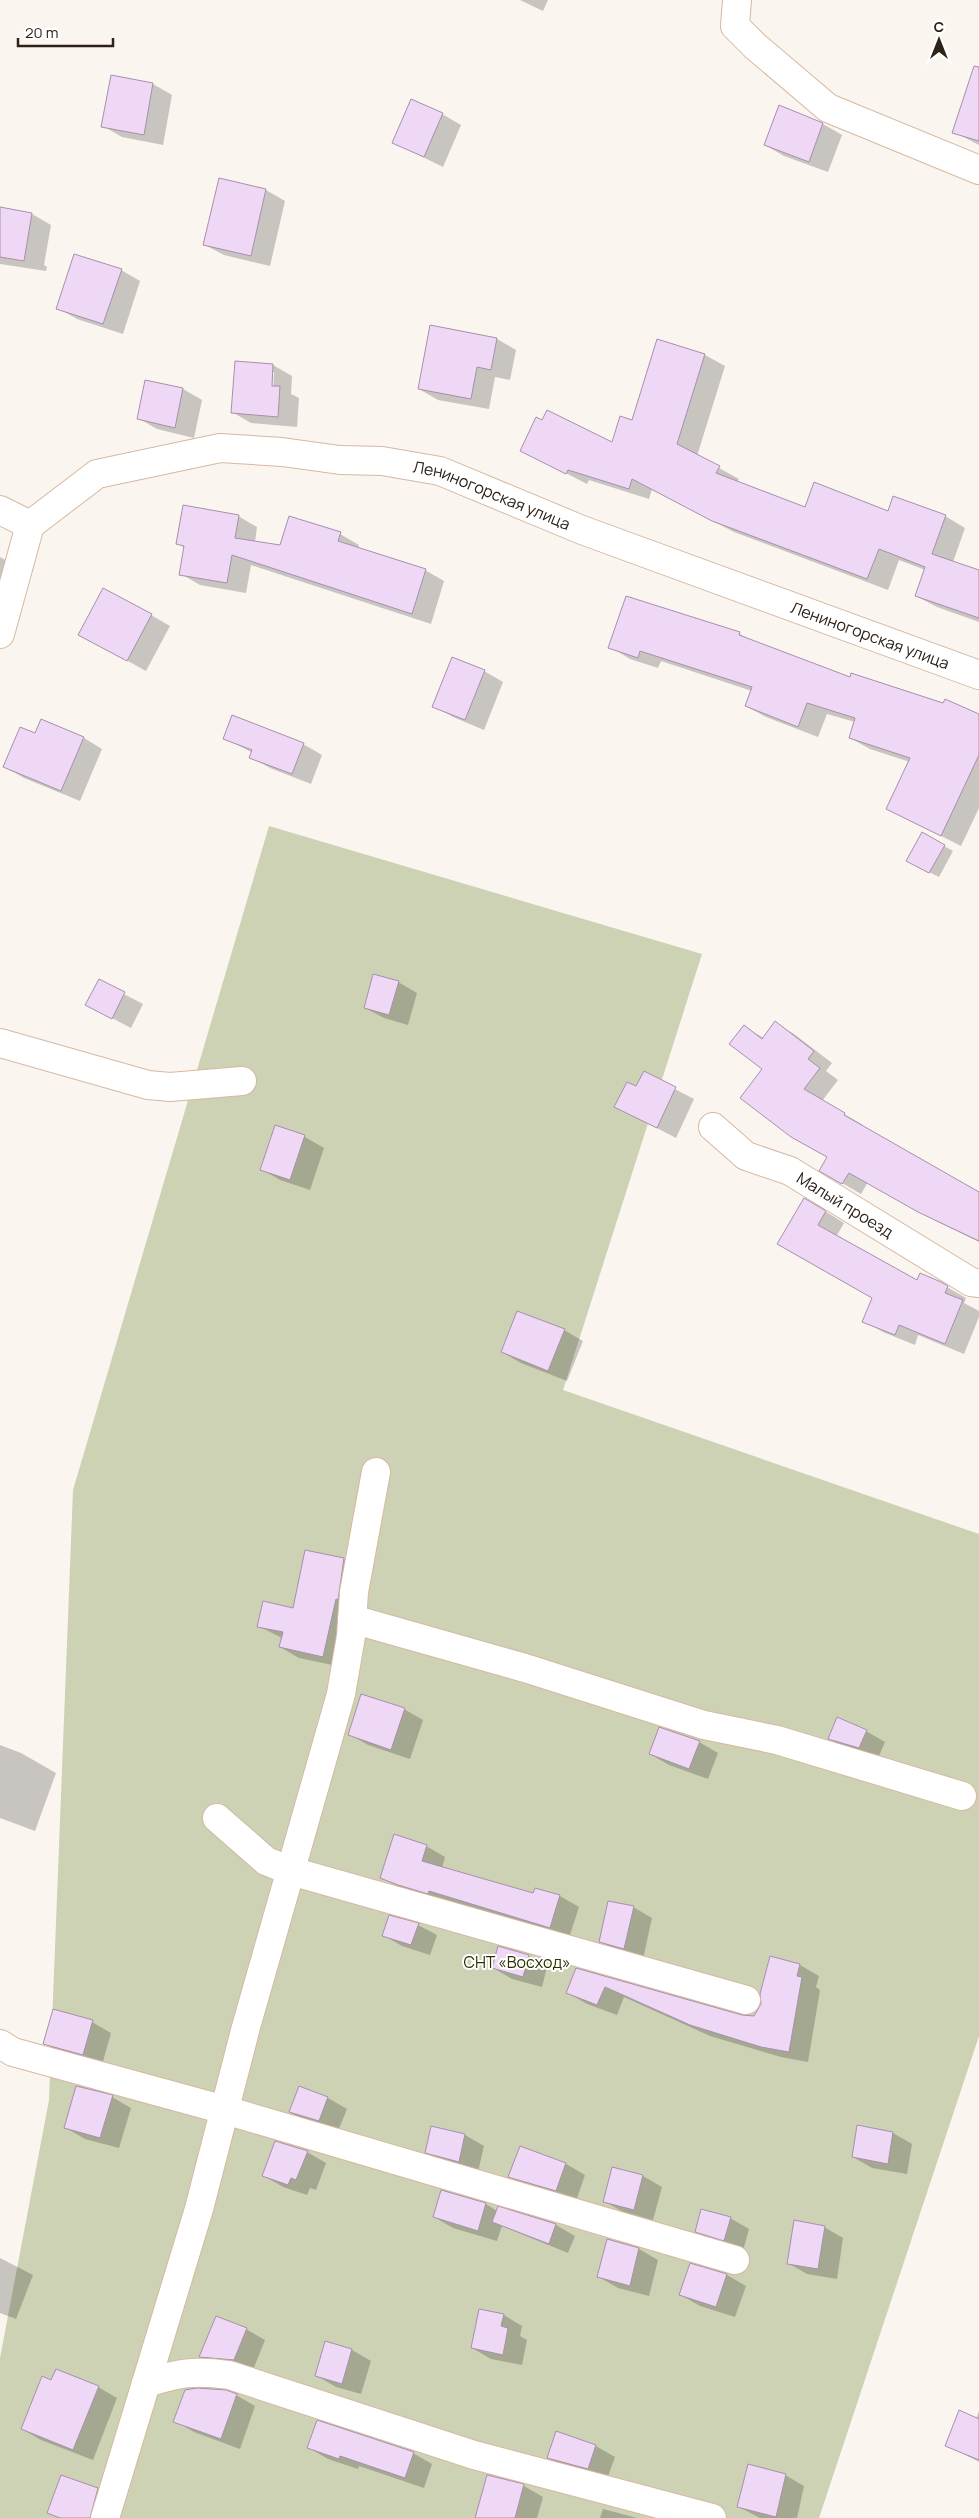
<svg xmlns="http://www.w3.org/2000/svg" width="979" height="2518" font-family="Manrope,sans-serif">
	<rect width="100%" height="100%" fill="#fbf5f0"/>
	<polygon fill="#cdd2b4" points="269,826 702,954 563,1390 979,1534 979,2036 819,2518 0,2518 0,2358 49,2100 73,1490"/>
	<g fill="#0003" fill-rule="evenodd">
		<polygon points="520,0 548,0 543,11"/>
		<polygon points="112,77 153,84 172,95 163,145 122,137 103,126"/>
		<polygon points="979,93 979,145 954,132"/>
		<polygon points="779,107 823,124 842,135 828,172 784,156 765,145"/>
		<polygon points="442,114 461,125 443,167 394,143"/>
		<polygon points="266,190 285,201 270,266 224,255 205,245"/>
		<polygon points="0,208 32,214 51,225 44,265 47,267 46,271 0,264"/>
		<polygon points="121,270 140,281 123,334 77,319 58,308"/>
		<polygon points="431,327 497,339 516,350 510,380 495,377 489,409 438,400 419,389"/>
		<polygon points="705,355 725,366 697,456 739,479 737,482 805,508 945,516 965,528 953,562 979,571 979,622 937,607 916,596 925,570 899,560 888,590 734,532 652,489 649,499 589,480 587,484 521,450 613,444 632,421"/>
		<path d="M236,362L273,365L292,376L291,394L299,398L297,427L251,423L232,412ZM272,372H274L273,392H270Z"/>
		<polygon points="146,381 183,389 202,400 194,438 157,429 138,418"/>
		<polygon points="238,516 257,527 255,542 281,546 340,534 359,545 358,548 425,570 444,581 431,624 251,565 246,593 200,585 181,574 185,548 177,543"/>
		<polygon points="0,557 18,567 0,608"/>
		<polygon points="627,597 740,634 753,642 851,679 979,716 979,808 961,846 888,809 910,762 870,749 850,738 855,722 827,714 818,737 766,717 746,706 752,691 661,661 658,668 630,659 610,647"/>
		<polygon points="151,615 170,626 146,671 99,645"/>
		<polygon points="484,671 503,682 484,730 453,717 434,706"/>
		<polygon points="36,735 84,738 102,749 80,801 24,778 5,767"/>
		<polygon points="224,738 303,744 322,755 311,784 270,768 251,757 253,753"/>
		<polygon points="922,834 953,851 939,877 917,866"/>
		<polygon points="99,981 143,1004 131,1028 87,1005"/>
		<polygon points="398,982 417,993 408,1025 384,1018 365,1008"/>
		<polygon points="775,1023 794,1034 832,1063 826,1071 838,1080 822,1101 863,1125 862,1127 979,1194 979,1242 938,1222 868,1182 861,1194 842,1183 828,1157 764,1069 744,1027 764,1038"/>
		<polygon points="644,1073 694,1099 676,1138 616,1107 637,1088"/>
		<polygon points="275,1127 305,1137 324,1148 310,1190 280,1180 261,1169"/>
		<polygon points="823,1210 844,1223 836,1237 917,1282 940,1283 966,1298 964,1303 979,1311 979,1317 964,1354 918,1335 915,1345 883,1332 864,1321 874,1297 779,1243"/>
		<polygon points="564,1330 583,1341 567,1381 521,1363 502,1352"/>
		<polygon points="306,1551 344,1559 363,1570 342,1667 299,1658 280,1647 282,1638 258,1626 294,1609"/>
		<polygon points="404,1709 423,1720 410,1759 368,1745 349,1734"/>
		<polygon points="866,1731 885,1742 878,1758 849,1750 830,1739"/>
		<polygon points="699,1742 718,1753 708,1779 669,1765 650,1754"/>
		<polygon points="0,1745 21,1753 56,1773 35,1831 0,1818"/>
		<polygon points="426,1846 445,1857 442,1868 534,1895 536,1889 560,1896 579,1907 569,1938 448,1901 447,1904 401,1888 382,1877"/>
		<polygon points="633,1907 652,1918 643,1959 619,1952 600,1941"/>
		<polygon points="418,1925 437,1935 430,1955 402,1946 383,1935"/>
		<polygon points="528,1956 547,1967 542,1987 512,1979 493,1968"/>
		<polygon points="800,1965 819,1976 816,1987 820,1990 808,2062 781,2057 710,2036 624,1997 617,2015 587,2004 568,1993 577,1970 742,2016 755,2017"/>
		<polygon points="92,2022 111,2033 102,2065 64,2054 45,2043"/>
		<polygon points="300,2087 328,2098 347,2109 338,2131 309,2123 290,2112"/>
		<polygon points="112,2097 131,2108 119,2148 85,2139 66,2128"/>
		<polygon points="858,2127 893,2133 912,2144 907,2174 872,2168 853,2157"/>
		<polygon points="432,2128 465,2135 484,2146 478,2172 445,2163 426,2152"/>
		<polygon points="520,2148 566,2164 585,2175 576,2201 529,2187 510,2176"/>
		<polygon points="307,2152 326,2163 316,2190 310,2188 307,2195 283,2187 264,2176"/>
		<polygon points="643,2176 662,2187 653,2220 623,2212 604,2201"/>
		<polygon points="442,2191 486,2204 497,2211 498,2208 556,2225 575,2236 568,2253 502,2226 497,2241 453,2228 434,2217"/>
		<polygon points="730,2218 749,2229 743,2251 715,2242 696,2231"/>
		<polygon points="824,2227 843,2238 837,2279 807,2274 788,2263"/>
		<polygon points="608,2240 639,2249 658,2260 649,2296 618,2288 599,2277"/>
		<polygon points="0,2258 33,2275 16,2319 0,2313"/>
		<polygon points="691,2265 727,2275 746,2286 735,2317 700,2306 681,2295"/>
		<polygon points="504,2315 522,2326 520,2336 527,2340 522,2365 491,2359 472,2348"/>
		<polygon points="246,2329 265,2340 253,2370 219,2367 201,2357"/>
		<polygon points="326,2342 352,2350 371,2361 361,2394 336,2387 317,2376"/>
		<polygon points="52,2381 98,2387 117,2398 93,2460 41,2440 22,2429"/>
		<polygon points="236,2395 255,2406 240,2449 194,2432 175,2421"/>
		<polygon points="979,2411 979,2462 946,2445 976,2419"/>
		<polygon points="557,2433 596,2446 615,2457 607,2479 568,2469 549,2458"/>
		<polygon points="309,2448 413,2453 432,2464 424,2488 359,2466 358,2469 328,2459"/>
		<polygon points="785,2475 804,2486 797,2518 760,2518 739,2507"/>
		<polygon points="488,2476 524,2486 543,2497 537,2518 479,2518"/>
		<polygon points="97,2489 116,2500 111,2518 58,2518 48,2512"/>
		<polygon points="603,2509 637,2518 600,2518"/>
	</g>
	<g fill="#efd7f6" stroke="#a690ac">
		<polygon points="974,66 979,67 979,141 952,133"/>
		<polygon points="111,75 153,83 144,135 101,127"/>
		<polygon points="411,99 443,113 424,157 392,143"/>
		<polygon points="779,105 823,123 809,162 764,145"/>
		<polygon points="219,178 266,189 251,256 203,245"/>
		<polygon points="0,207 32,213 24,261 0,257"/>
		<polygon points="74,254 122,269 103,324 56,309"/>
		<polygon points="430,325 497,338 491,370 477,367 471,399 418,389"/>
		<polygon points="657,339 705,354 677,444 720,466 716,473 805,507 814,482 888,511 893,496 946,515 932,554 979,570 979,618 915,596 925,567 879,549 867,579 712,521 632,479 629,489 568,470 566,474 520,451 536,417 542,420 547,410 612,442 620,416 632,420"/>
		<polygon points="235,361 273,364 272,386 280,386 278,417 231,413"/>
		<polygon points="145,380 183,388 175,428 137,419"/>
		<polygon points="183,505 239,515 235,538 280,545 289,516 341,532 338,541 426,569 412,614 232,555 227,583 179,575 184,546 176,544"/>
		<polygon points="103,588 152,614 127,661 78,635"/>
		<polygon points="626,596 740,632 739,635 850,677 851,673 943,703 945,699 979,714 979,755 941,836 886,809 910,758 849,738 855,718 807,703 798,727 745,706 752,687 640,651 638,658 608,648"/>
		<polygon points="452,657 485,670 465,720 432,707"/>
		<polygon points="232,715 304,743 292,774 249,758 252,750 223,739"/>
		<polygon points="41,719 84,737 61,791 3,767 20,727 35,733"/>
		<polygon points="922,832 945,845 929,873 906,861"/>
		<polygon points="373,974 399,981 389,1015 364,1008"/>
		<polygon points="99,979 125,992 112,1019 85,1005"/>
		<polygon points="775,1021 814,1051 808,1059 820,1068 804,1089 845,1113 844,1115 979,1192 979,1241 918,1212 849,1173 842,1184 819,1171 827,1157 791,1137 740,1098 762,1069 729,1044 744,1025 762,1039"/>
		<polygon points="644,1071 676,1087 657,1128 614,1107 627,1082 636,1086"/>
		<polygon points="275,1125 305,1135 290,1180 260,1170"/>
		<polygon points="804,1198 826,1211 818,1225 917,1280 920,1273 941,1282 948,1286 945,1293 963,1300 945,1344 899,1325 895,1335 862,1322 872,1298 777,1244"/>
		<polygon points="517,1311 565,1329 548,1371 501,1352"/>
		<polygon points="305,1550 344,1558 338,1600 336,1599 323,1657 279,1647 283,1632 257,1627 263,1601 293,1608"/>
		<polygon points="361,1694 405,1708 391,1750 348,1735"/>
		<polygon points="837,1717 867,1730 859,1748 828,1739"/>
		<polygon points="659,1727 700,1741 689,1769 649,1754"/>
		<polygon points="394,1834 427,1845 422,1861 533,1893 535,1888 560,1895 550,1928 429,1891 428,1894 398,1885 380,1878"/>
		<polygon points="608,1901 634,1906 624,1949 599,1942"/>
		<polygon points="389,1915 419,1923 411,1945 382,1936"/>
		<polygon points="498,1946 529,1955 523,1977 492,1968"/>
		<polygon points="770,1956 800,1964 797,1976 802,1977 789,2052 761,2047 690,2025 605,1987 597,2005 566,1993 576,1968 742,2015 754,2016 761,2004 760,1994"/>
		<polygon points="53,2009 93,2020 83,2055 43,2044"/>
		<polygon points="76,2086 113,2095 100,2138 64,2128"/>
		<polygon points="299,2086 328,2097 319,2121 289,2112"/>
		<polygon points="857,2125 893,2132 888,2164 852,2157"/>
		<polygon points="431,2126 465,2134 459,2162 425,2153"/>
		<polygon points="275,2141 308,2151 296,2180 291,2178 288,2185 262,2176"/>
		<polygon points="520,2146 566,2163 556,2191 508,2177"/>
		<polygon points="612,2167 643,2175 634,2210 603,2202"/>
		<polygon points="441,2190 486,2203 478,2231 433,2217"/>
		<polygon points="498,2206 556,2224 549,2244 492,2222"/>
		<polygon points="701,2209 731,2217 724,2241 695,2232"/>
		<polygon points="794,2220 825,2226 818,2269 787,2264"/>
		<polygon points="607,2239 639,2248 630,2286 597,2277"/>
		<polygon points="690,2263 727,2274 716,2307 679,2295"/>
		<polygon points="479,2309 504,2314 501,2326 508,2328 503,2355 471,2348"/>
		<polygon points="216,2316 247,2328 234,2360 199,2357"/>
		<polygon points="325,2341 352,2349 342,2384 315,2376"/>
		<polygon points="56,2369 99,2386 73,2450 21,2429 42,2376 51,2380"/>
		<polygon points="197,2388 226,2390 237,2394 221,2439 173,2422 185,2390"/>
		<polygon points="959,2410 979,2419 979,2460 945,2446"/>
		<polygon points="317,2420 414,2452 405,2478 340,2456 339,2459 307,2448"/>
		<polygon points="556,2431 596,2445 588,2469 547,2458"/>
		<polygon points="748,2464 786,2474 776,2517 737,2507"/>
		<polygon points="61,2475 98,2488 90,2518 60,2518 47,2513"/>
		<polygon points="487,2475 524,2484 515,2518 475,2518"/>
	</g>
	<g fill="none" stroke-linecap="round" stroke-linejoin="round">
		<g stroke="#d7b8a0" stroke-width="30">
			<g id="street">
				<polyline points="737,0 735,26 755,46 828,108 979,170"/>
				<polyline points="0,510 30,525"/>
				<path id="s1" d="M30,525L97,474L220,448L282,452L340,460L382,461L440,471L582,530L979,675"/>
				<polyline points="0,634 30,525"/>
				<polyline points="0,1043 148,1085 170,1087 242,1081"/>
				<path id="s2" d="M713,1127L746,1156L790,1171L971,1282L979,1283"/>
				<polyline points="352,1619 525,1668 704,1725 777,1740 962,1796"/>
				<polyline points="217,1818 266,1861 291,1871 746,2000"/>
				<polyline points="0,2044 13,2052 225,2110 735,2260"/>
				<path d="M146,2383C179,2373 194,2370 229,2375L474,2455L712,2518"/>
				<polyline points="105,2518 199,2209 246,2027 341,1694 351,1636 354,1592 376,1472"/>
			</g>
		</g>
		<use href="#street" stroke="#fff" stroke-width="28"/>
	</g>
	<g text-anchor="middle" dominant-baseline="central" stroke-width="4" stroke-linejoin="round" paint-order="stroke">
		<g font-size="16" fill="#2d2118" stroke="#fff">
			<text stroke="none"><textPath href="#s1" startOffset="488">Лениногорская улица</textPath></text>
			<text stroke="none"><textPath href="#s1" startOffset="892">Лениногорская улица</textPath></text>
			<text stroke="none"><textPath href="#s2" startOffset="155">Малый проезд</textPath></text>
		</g>
		<g font-size="16" fill="#2d3100" stroke="#fff">
			<text x="517" y="1962">СНТ «Восход»</text>
		</g>
	</g>
	<g transform="translate(939 40)" stroke="#ffffff" stroke-width="4" paint-order="stroke">
	<path d="M0-4L9 19L0 12L-9 19Z" fill="#2d2118"/>
	<text y="-8" font-size="14" font-weight="bold" text-anchor="middle" fill="#2d2118">С</text>
	</g>
	<path d="M18 38v8h95v-8" fill="none" stroke="#2d2118" stroke-width="2.5"/>
	<text x="25" y="38" font-size="15" fill="#2d2118" stroke="#ffffff" stroke-width="4" paint-order="stroke">20 m</text>
</svg>
